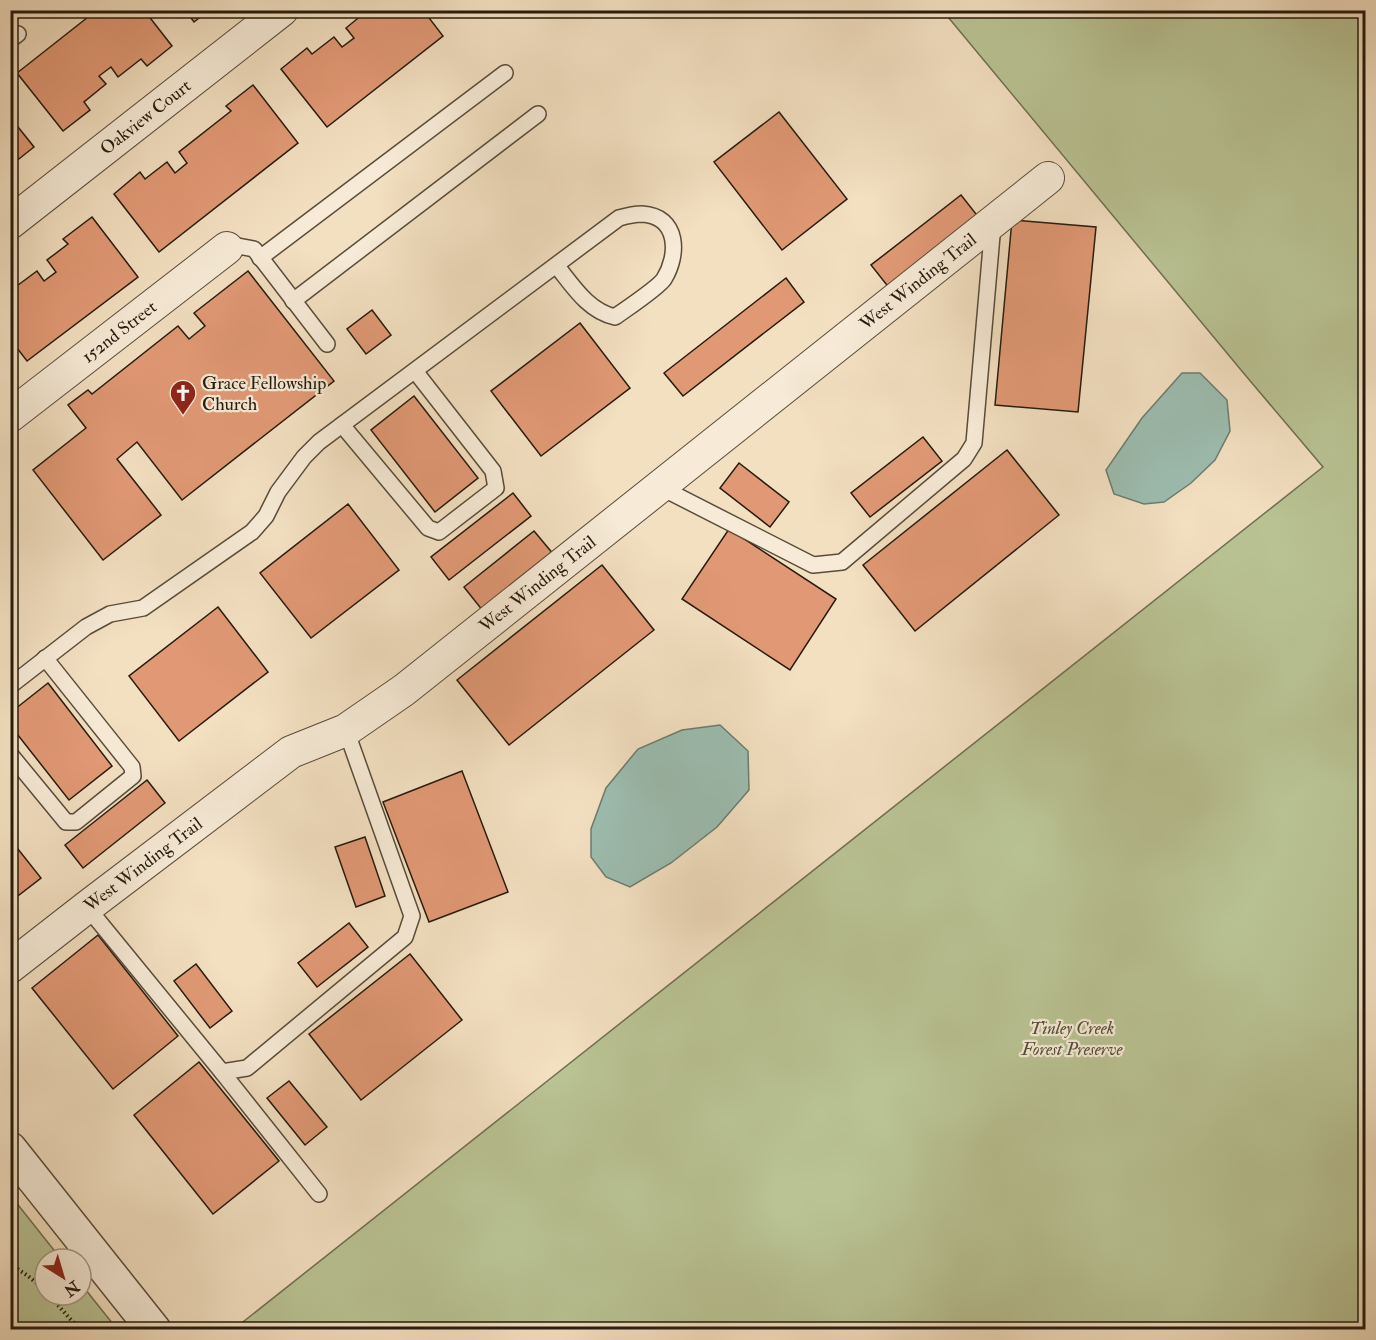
<svg xmlns="http://www.w3.org/2000/svg" width="1376" height="1340" font-family="'IM FELL Double Pica',serif">
	<rect width="100%" height="100%" fill="#f3e0c1"/>
	<filter id="stains"><feTurbulence type="fractalNoise" baseFrequency=".00333" numOctaves="4"/><feColorMatrix values="0 0 0 0 .2 0 0 0 0 .09 0 0 0 0 .02 0 0 0 .5 -.17"/></filter>
	<radialGradient id="worn" r=".72"><stop offset=".6" stop-color="#630" stop-opacity="0"/><stop offset="1" stop-color="#630" stop-opacity=".3"/></radialGradient>
	<g fill="#b9c394" stroke="#6f6f50" stroke-width="1.5">
		<polygon points="943,11 1365,11 1365,1329 234,1329 1323,467 1246,376"/>
		<polygon points="11,1196 61,1259 45,1259 45,1295 81,1295 81,1284 117,1329 11,1329"/>
	</g>
	<g fill="#9cbdb0" stroke="#6c7c6f" stroke-width="1.5">
		<polygon points="1182,373 1200,373 1227,400 1230,431 1215,460 1191,483 1164,502 1144,504 1114,494 1106,470 1142,418"/>
		<polygon points="720,725 748,751 749,790 717,827 671,863 630,887 606,877 591,857 591,829 606,788 638,749 682,730"/>
	</g>
	<g fill="#e19975" stroke="#251b0d" stroke-width="1.5">
		<polygon points="97,10 144,10 172,46 147,66 141,59 118,77 111,67 99,76 106,84 84,102 90,110 63,131 17,73"/>
		<polygon points="185,10 209,10 194,22"/>
		<polygon points="368,10 423,10 443,36 327,127 281,69 307,48 312,54 334,37 342,47 354,38 346,28"/>
		<polygon points="253,85 298,143 159,252 114,194 140,172 145,179 167,162 175,173 187,163 179,152 231,111 226,106"/>
		<polygon points="779,112 847,199 782,250 714,162"/>
		<polygon points="10,117 34,147 10,166"/>
		<polygon points="961,195 980,219 890,289 871,265"/>
		<polygon points="92,217 138,277 27,361 10,339 10,284 14,288 37,271 44,281 56,272 47,260 68,244 63,239"/>
		<polygon points="1012,220 1096,227 1078,412 995,405"/>
		<polygon points="248,271 334,381 182,500 137,442 117,459 161,515 103,560 33,470 86,428 68,405 88,390 92,394 178,326 189,339 205,326 194,313"/>
		<polygon points="786,278 804,302 683,396 664,373"/>
		<polygon points="372,310 391,335 366,354 347,329"/>
		<polygon points="580,323 630,388 541,456 491,391"/>
		<polygon points="414,396 478,478 435,512 371,430"/>
		<polygon points="923,437 942,461 870,517 851,493"/>
		<polygon points="1007,450 1059,515 915,631 863,565"/>
		<polygon points="739,463 789,502 770,527 720,488"/>
		<polygon points="513,493 531,516 449,580 431,557"/>
		<polygon points="348,504 399,570 311,638 260,573"/>
		<polygon points="729,529 836,599 790,670 682,599"/>
		<polygon points="534,531 554,555 483,611 464,587"/>
		<polygon points="602,565 654,630 509,745 457,680"/>
		<polygon points="218,607 268,672 179,741 129,676"/>
		<polygon points="48,683 112,766 69,800 10,725 10,713"/>
		<polygon points="462,771 508,892 429,922 383,802"/>
		<polygon points="147,780 165,803 83,868 65,845"/>
		<polygon points="365,837 385,896 356,907 335,847"/>
		<polygon points="10,839 41,878 10,902"/>
		<polygon points="349,923 368,947 317,987 298,963"/>
		<polygon points="98,935 178,1036 113,1089 32,988"/>
		<polygon points="410,954 462,1020 361,1100 309,1034"/>
		<polygon points="196,964 232,1011 210,1028 174,981"/>
		<polygon points="199,1062 279,1161 213,1214 134,1115"/>
		<polygon points="289,1081 327,1127 305,1145 267,1098"/>
	</g>
	<g fill="none" stroke-linecap="round" stroke-linejoin="round">
		<g stroke="#584c3a" stroke-width="18">
			<g id="service">
				<polyline points="10,40 18,34"/>
				<polyline points="227,248 238,246 254,249 327,344"/>
				<polyline points="260,258 505,73"/>
				<polyline points="293,301 538,114"/>
				<polyline points="342,425 428,528 439,532 496,488 493,471 415,371"/>
				<polyline points="660,487 813,565 842,562 964,459 974,443 993,224"/>
				<path d="M10,686L86,627L110,614L143,608L252,532L266,516L278,492L304,457L319,442L619,218C626,216 634,214 642,214C679,216 679,255 664,279C658,288 626,309 615,317C588,311 573,286 556,265"/>
				<polyline points="10,754 66,822 76,822 133,776 132,767 45,658"/>
				<polyline points="87,907 222,1072 247,1068 405,937 412,916 346,730"/>
				<polyline points="222,1072 319,1194"/>
			</g>
		</g>
		<g stroke="#584c3a" stroke-width="34">
			<g id="minor">
				<path id="s1" d="M10,223L282,10"/>
				<path id="s2" d="M10,416L227,248"/>
				<path id="s3" d="M10,967L87,907L291,752L346,730L404,690L1048,178"/>
			</g>
		</g>
		<g stroke="#584c3a" stroke-width="36">
			<polyline id="tertiary" points="10,1149 154,1330"/>
		</g>
		<g stroke="#251b0d" stroke-width="4" stroke-dasharray="1.5 3" stroke-linecap="butt">
			<polyline points="10,1264 28,1276 45,1290"/>
			<polyline points="49,1295 80,1330"/>
		</g>
		<use href="#service" stroke="#f7ebd7" stroke-width="15"/>
		<use href="#minor" stroke="#f7ebd7" stroke-width="32"/>
		<use href="#tertiary" stroke="#f7ebd7" stroke-width="33"/>
	</g>
	<defs>
		<g id="church-pin" transform="scale(1.35)"><path d="M0 17L-7.5 6A9.5 9.5 0 1 1 7.5 6Z" fill="#8f2418" stroke="#f7ebd7"/><path d="M-1.2-6h2.4v3.5h3.3v2.4h-3.3V6h-2.4V-.1h-3.3v-2.4h3.3Z" fill="#fff"/></g>
	</defs>
	<g fill-rule="evenodd">
		<use href="#church-pin" x="183" y="393"/>
	</g>
	<g text-anchor="middle" dominant-baseline="central" stroke-width="4.5" stroke-linejoin="round" paint-order="stroke">
		<g font-size="18" fill="#251b0d" stroke="#f7ebd7">
			<text stroke="none"><textPath href="#s1" startOffset="172">Oakview Court</textPath></text>
			<text stroke="none"><textPath href="#s3" startOffset="1140">West Winding Trail</textPath></text>
			<text stroke="none"><textPath href="#s2" startOffset="138">152nd Street</textPath></text>
			<text stroke="none"><textPath href="#s3" startOffset="654">West Winding Trail</textPath></text>
			<text stroke="none"><textPath href="#s3" startOffset="168">West Winding Trail</textPath></text>
		</g>
		<g font-size="18" fill="#251b0d" stroke="#f7ebd7" text-anchor="start">
			<text x="202" y="383">Grace Fellowship<tspan x="202" dy="21">Church</tspan></text>
		</g>
		<g font-size="18" font-style="italic" fill="#514d36" stroke="#f7ebd7">
			<text x="1072" y="1028">Tinley Creek<tspan x="1072" dy="21">Forest Preserve</tspan></text>
		</g>
	</g>
	<rect width="1376" height="1340" fill="none" stroke="#f3e0c1" stroke-width="36"/>
	<rect x="12" y="12" width="1352" height="1316" fill="none" stroke="#251b0d" stroke-width="3"/>
	<rect x="18" y="18" width="1340" height="1304" fill="none" stroke="#251b0d" stroke-width="1.5"/>
	<g transform="translate(63 1277) rotate(143)"><circle r="28" fill="#f7ebd7" stroke="#a39886" stroke-width="1.5"/>
	<path d="M0-4.5L10 22L0 15L-10 22Z" fill="#8f2418"/>
	<text y="-9" font-size="16" font-weight="bold" text-anchor="middle" fill="#251b0d">N</text>
	</g>
	<rect width="100%" height="100%" filter="url(#stains)"/>
	<rect width="100%" height="100%" fill="url(#worn)"/>
</svg>
